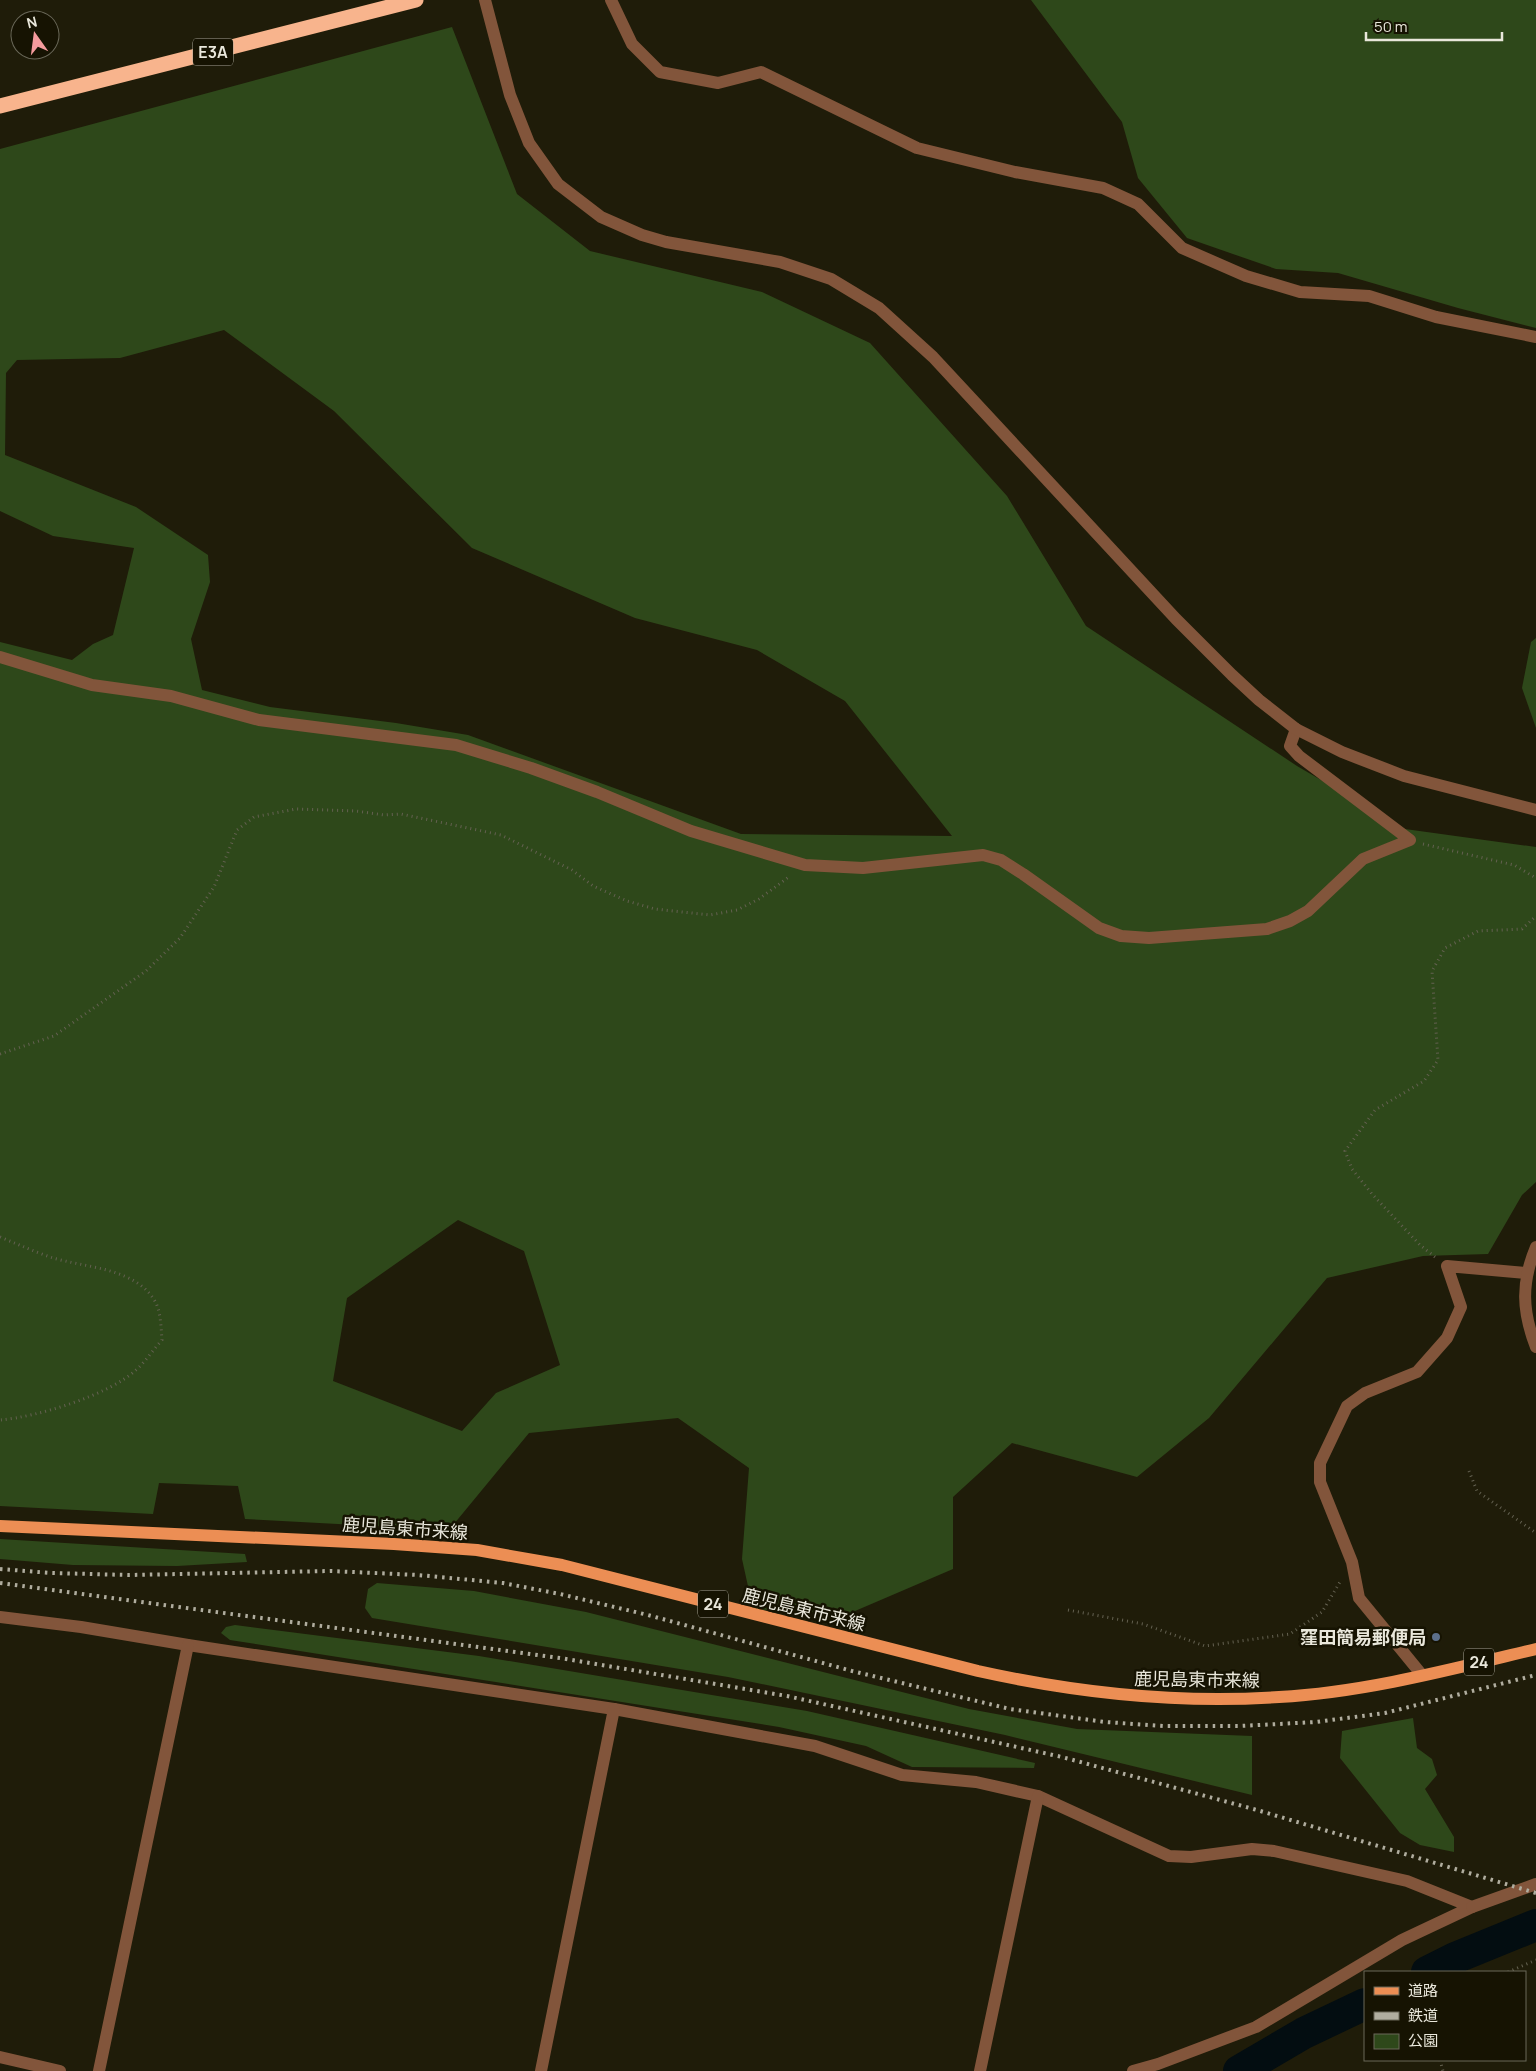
<svg xmlns="http://www.w3.org/2000/svg" width="1536" height="2071" font-family="Manrope,'Noto Sans JP',sans-serif">
	<rect width="100%" height="100%" fill="#1f1c09"/>
	<g fill="#2e481a" fill-rule="evenodd">
		<polygon points="1031,0 1536,0 1536,328 1458,308 1338,273 1276,269 1187,238 1138,178 1122,122"/>
		<path d="M452,27L517,194L590,251L762,292L870,343L1007,496L1086,626L1297,766L1405,829L1536,847V1182L1522,1195L1488,1254L1423,1256L1327,1278L1209,1418L1137,1477L1012,1443L953,1497V1569L848,1614L753,1609L742,1559L749,1468L678,1418L529,1433L449,1530L245,1519L238,1486L159,1483L153,1514L0,1506V642L72,660L93,644L113,635L134,548L53,536L0,511V149ZM224,330L334,411L472,548L635,618L757,650L845,701L952,836L741,834L468,735L396,723L270,707L202,690L191,639L210,582L208,555L136,507L5,455L6,373L17,360L120,358ZM458,1220L524,1251L560,1365L496,1393L462,1431L333,1381L347,1298Z"/>
		<polygon points="1536,638 1536,728 1522,688 1531,642"/>
		<polygon points="0,1539 245,1554 247,1562 177,1566 73,1565 0,1559"/>
		<polygon points="377,1583 474,1591 586,1612 969,1709 1077,1729 1252,1736 1252,1795 1005,1735 728,1677 372,1618 365,1608 368,1589"/>
		<polygon points="235,1625 479,1656 807,1711 1035,1763 1034,1768 912,1767 866,1746 779,1727 230,1640 221,1633 226,1627"/>
		<polygon points="1413,1718 1417,1748 1432,1759 1437,1775 1425,1789 1454,1837 1454,1852 1420,1845 1400,1833 1340,1758 1342,1731"/>
	</g>
	<g fill="none" stroke-linecap="round" stroke-linejoin="round">
		<g stroke="#030d11" stroke-width="32">
			<polyline points="1427,1972 1455,1958 1536,1925"/>
			<polyline points="1239,2071 1304,2033 1365,2004"/>
		</g>
		<g stroke="#646151" stroke-width="3" stroke-dasharray="1 4" stroke-linecap="butt">
			<polyline points="1423,844 1514,865 1536,878"/>
			<polyline points="0,1054 54,1036 146,971 180,938 214,887 237,830 254,817 296,809 356,811 384,815 401,814 501,835 572,870 593,886 627,901 655,909 710,915 737,910 759,899 790,876"/>
			<path d="M0,1237C17,1244 33,1251 50,1257C84,1268 137,1267 156,1303C161,1314 161,1328 162,1340C153,1350 146,1361 136,1370C109,1395 37,1417 0,1420"/>
			<polyline points="1435,1257 1420,1245 1372,1194 1352,1169 1345,1151 1375,1110 1424,1081 1438,1060 1432,971 1445,948 1478,931 1522,929 1536,916"/>
			<polyline points="1469,1471 1477,1491 1536,1533"/>
			<polyline points="1068,1610 1143,1624 1205,1646 1290,1634 1322,1612 1340,1582"/>
			<polyline points="1508,1972 1536,1960"/>
			<polyline points="1440,2060 1443,2071"/>
		</g>
		<g stroke="#82553b" stroke-width="12">
			<polyline points="611,0 632,44 660,72 718,83 761,72 917,148 1015,172 1103,188 1138,204 1182,248 1246,276 1300,292 1369,296 1436,317 1536,337"/>
			<polyline points="0,657 92,685 171,696 259,720 456,745 531,768 597,792 691,831 805,865 863,868 983,855 1001,860 1023,874 1099,928 1121,936 1149,938 1267,929 1290,921 1308,911 1363,859 1410,840 1299,756 1290,746 1296,729"/>
			<polyline points="0,1617 81,1627 188,1645 614,1709 815,1746 902,1775 976,1782 1038,1796 1169,1856 1191,1857 1252,1849 1274,1851 1407,1881 1472,1907 1402,1940 1256,2027 1158,2064 1133,2071"/>
			<polyline points="1422,1675 1359,1598 1352,1562 1320,1482 1320,1463 1347,1406 1365,1393 1417,1372 1447,1338 1461,1307 1447,1266 1526,1273"/>
			<polyline points="1472,1907 1536,1884"/>
			<polyline points="0,2057 60,2071"/>
			<polyline points="99,2071 188,1645"/>
			<polyline points="541,2071 614,1709"/>
			<polyline points="980,2071 1038,1796"/>
		</g>
		<g stroke="#82553b" stroke-width="12">
			<polyline points="485,0 510,95 529,143 558,184 601,217 642,235 666,242 780,262 831,279 879,308 933,357 1176,619 1232,675 1259,700 1296,729 1342,752 1404,776 1536,810"/>
			<path d="M1536,1247C1521,1283 1522,1311 1536,1347"/>
		</g>
		<path stroke="#ec8e54" stroke-width="12" d="M0,1526L394,1544L477,1550L562,1565L978,1671C1077,1693 1178,1704 1279,1697C1366,1692 1452,1669 1536,1649"/>
		<polyline stroke="#f8b48d" stroke-width="15" points="0,106 416,0"/>
		<g stroke="#b0ad9f" stroke-width="4" stroke-dasharray="2.5 5" stroke-linecap="butt">
			<polyline points="0,1569 51,1573 129,1575 331,1571 418,1575 503,1583 560,1594 648,1615 852,1671 1010,1709 1105,1722 1164,1726 1240,1726 1316,1722 1385,1713 1536,1675"/>
			<polyline points="0,1583 560,1658 787,1696 1062,1757 1257,1810 1536,1893"/>
		</g>
	</g>
	<circle fill="#5c6f8a" stroke="#161302" stroke-width="2" cx="1436" cy="1637" r="5"/>
	<g text-anchor="middle" dominant-baseline="central" stroke-width="5" stroke-linejoin="round" paint-order="stroke">
		<g fill="#161302" stroke="#aaa79a" stroke-width="1">
			<rect x="193" y="38.5" width="40" height="27" rx="4"/>
			<rect x="698" y="1590.5" width="30" height="27" rx="4"/>
			<rect x="1464" y="1648.5" width="30" height="27" rx="4"/>
		</g>
		<g font-size="16" font-weight="bold" fill="#e9e7db">
			<text x="213" y="52">E3A</text>
			<text x="713" y="1604">24</text>
			<text x="1479" y="1662">24</text>
		</g>
		<g font-size="18" fill="#e9e7db" stroke="#161302">
			<text transform="translate(405 1528) rotate(4)">鹿児島東市来線</text>
			<text transform="translate(804 1609) rotate(14)">鹿児島東市来線</text>
			<text transform="translate(1197 1679) rotate(1)">鹿児島東市来線</text>
		</g>
		<g font-size="18" font-weight="bold" fill="#e9e7db" stroke="#161302" text-anchor="end">
			<text x="1426" y="1637">窪田簡易郵便局</text>
		</g>
	</g>
	<rect x="1364" y="1971" width="162" height="90" fill="#161302" stroke="#6a6859"/>
	<rect x="1374" y="1987" width="25" height="8" fill="#ec8e54" stroke="#6a6859"/>
	<text x="1408" y="1996" font-size="15" fill="#e9e7db">道路</text>
	<rect x="1374" y="2012" width="25" height="8" fill="#b0ad9f" stroke="#6a6859"/>
	<text x="1408" y="2021" font-size="15" fill="#e9e7db">鉄道</text>
	<rect x="1374" y="2034" width="25" height="15" fill="#2e481a" stroke="#6a6859"/>
	<text x="1408" y="2046" font-size="15" fill="#e9e7db">公園</text>
	<g transform="translate(35 35) rotate(346)"><circle r="24" fill="#161302" stroke="#6a6859"/>
	<path d="M0-4L9 19L0 12L-9 19Z" fill="#f59b9d"/>
	<text y="-8" font-size="14" font-weight="bold" text-anchor="middle" fill="#e9e7db">N</text>
	</g>
	<path d="M1366 32v8h136v-8" fill="none" stroke="#e9e7db" stroke-width="2.5"/>
	<text x="1374" y="32" font-size="15" fill="#e9e7db" stroke="#161302" stroke-width="4" paint-order="stroke">50 m</text>
</svg>
